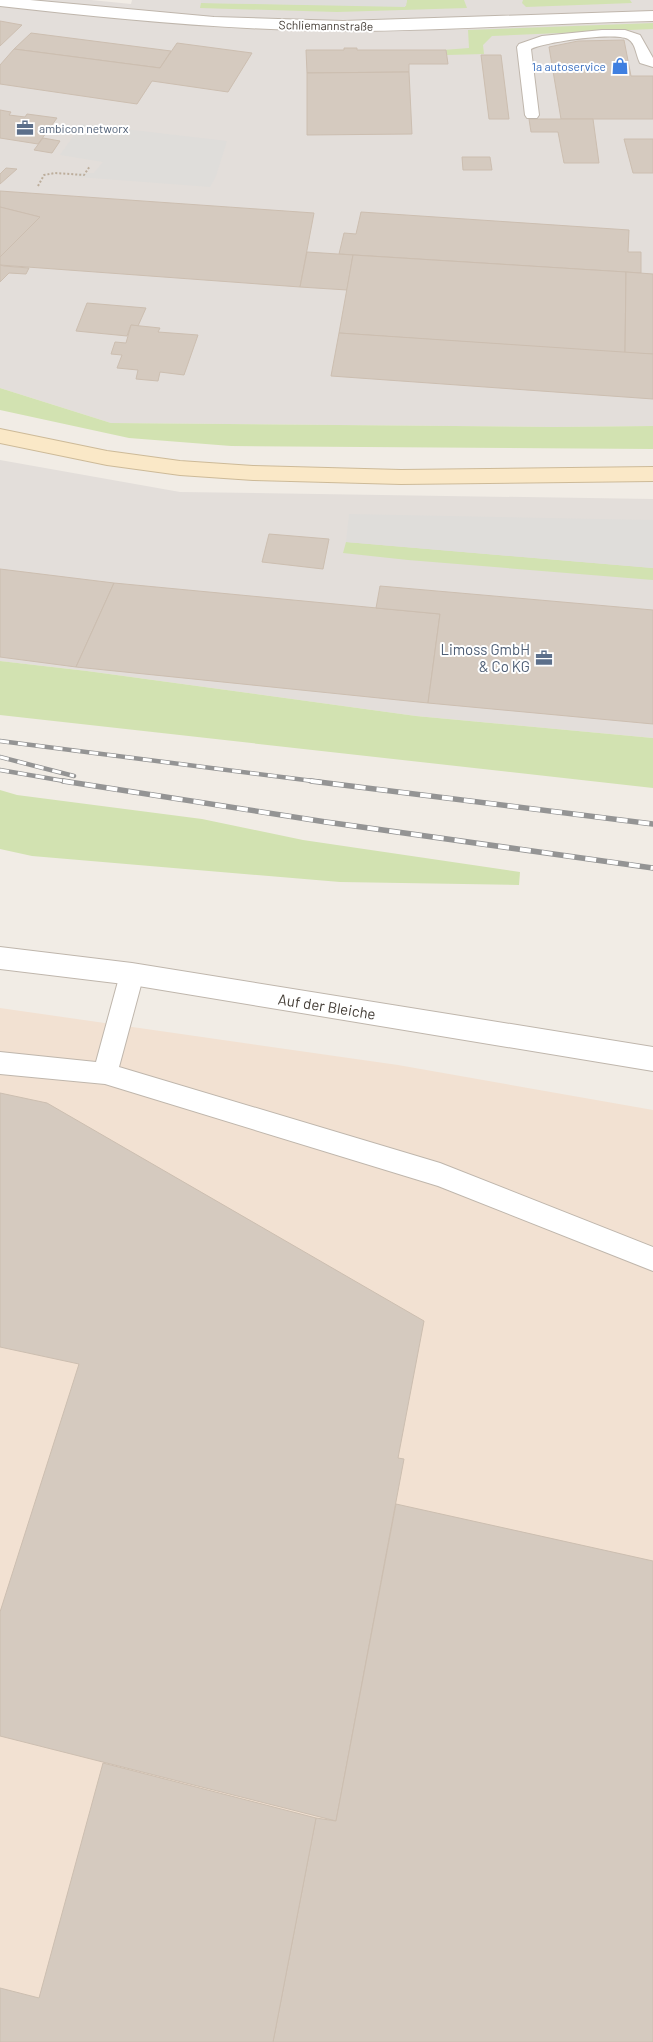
<svg xmlns="http://www.w3.org/2000/svg" width="653" height="2042" font-family="Barlow,sans-serif">
	<rect width="100%" height="100%" fill="#f1ece5"/>
	<polygon fill="#f2e1d2" points="0,1008 398,1065 653,1110 653,2042 0,2042"/>
	<g fill="#e3deda">
		<polygon points="0,0 91,0 131,4 132,0 653,0 653,426 554,427 111,423 0,388"/>
		<polygon points="0,460 180,492 653,499 653,738 416,716 87,671 0,661"/>
	</g>
	<g fill="#d2e2b1">
		<polygon points="407,0 464,0 467,8 337,12 200,8 201,3 406,6"/>
		<polygon points="523,0 630,0 632,3 526,7 522,3"/>
		<polygon points="653,23 653,29 492,36 483,45 484,54 447,55 446,50 443,50 469,48 468,30"/>
		<polygon points="0,388 111,423 554,427 653,426 653,449 231,446 129,438 0,410"/>
		<polygon points="346,542 653,568 653,580 408,560 343,553"/>
		<polygon points="0,661 87,671 416,716 653,738 653,788 0,715"/>
		<polygon points="0,790 17,795 202,819 303,840 520,872 519,885 340,882 32,856 0,849"/>
	</g>
	<g fill="#dfddda">
		<polygon points="201,0 407,0 405,7 201,3"/>
		<polygon points="82,124 227,141 216,176 210,187 78,177 78,173 94,173 103,162 60,155"/>
		<polygon points="349,514 653,520 653,568 346,542"/>
	</g>
	<g fill="#d5cabf" stroke="#ccbeb0">
		<polygon points="0,21 22,25 0,46"/>
		<polygon points="31,33 171,51 160,68 14,49"/>
		<polygon points="624,40 631,76 653,76 653,119 561,119 549,47 578,41"/>
		<polygon points="177,43 252,53 228,92 152,81 137,104 0,84 0,65 14,49 160,68"/>
		<polygon points="344,48 357,48 357,50 446,50 448,64 409,64 409,72 307,73 306,50 344,50"/>
		<polygon points="481,55 501,55 509,119 489,119"/>
		<polygon points="409,72 412,134 307,135 307,73"/>
		<polygon points="0,110 11,112 9,115 25,117 27,114 57,118 38,144 0,138"/>
		<polygon points="529,119 593,119 599,163 564,163 558,132 531,132"/>
		<polygon points="43,138 60,141 52,153 34,150"/>
		<polygon points="624,139 653,139 653,173 633,173"/>
		<polygon points="462,157 490,157 492,170 463,170"/>
		<polygon points="6,168 17,169 0,184 0,174"/>
		<polygon points="0,191 314,213 300,287 0,265 0,257 40,217 0,207"/>
		<polygon points="0,207 40,217 0,257"/>
		<polygon points="361,212 629,230 628,252 641,252 641,273 339,254 344,233 356,234"/>
		<polygon points="307,252 353,255 347,290 300,287"/>
		<polygon points="353,255 626,272 625,353 339,333"/>
		<polygon points="0,265 4,266 29,268 26,274 9,273 0,282"/>
		<polygon points="626,272 653,274 653,354 625,353"/>
		<polygon points="87,303 146,308 138,326 131,325 127,336 76,331"/>
		<polygon points="131,325 160,328 158,332 198,335 184,375 160,372 158,381 136,379 138,370 117,368 122,355 111,354 115,342 126,343"/>
		<polygon points="339,333 653,354 653,399 331,376"/>
		<polygon points="269,534 329,539 323,569 262,562"/>
		<polygon points="0,569 114,583 76,667 0,657"/>
		<polygon points="114,583 440,614 428,703 76,667"/>
		<polygon points="380,586 653,610 653,724 428,703 440,614 376,608"/>
		<polygon points="0,1093 47,1103 424,1321 398,1458 404,1459 336,1821 0,1736 0,1612 79,1364 0,1347"/>
		<polygon points="396,1504 653,1561 653,2042 273,2042 316,1818 336,1821"/>
		<polygon points="103,1763 316,1818 273,2042 0,2042 0,1988 39,1998"/>
	</g>
	<g fill="none" stroke-linecap="round" stroke-linejoin="round">
		<g stroke="#bfb6ac" stroke-width="2">
			<g id="lane">
				<path d="M602,30H625L640,35L653,58V67L640,63C636,56 636,43 628,39C612,32 547,42 531,49L539,115L537,118H527L525,115L517,47L519,44L542,36Z"/>
				<polygon points="132,964 140,967 144,974 119,1067 440,1163 653,1247 653,1271 438,1186 105,1084 0,1074 0,1052 96,1062 120,974 124,967"/>
			</g>
		</g>
		<g stroke="#bfb6ac" stroke-width="2">
			<g id="street">
				<path d="M0,0H30L214,17L343,21L653,11V21C550,23 446,31 343,31C228,30 114,19 0,6Z"/>
				<polygon points="0,947 132,963 653,1047 653,1071 132,985 0,969"/>
			</g>
		</g>
		<g stroke="#cdba98" stroke-width="2">
			<polygon id="secondary" points="0,429 107,451 180,461 253,466 401,470 653,467 653,481 401,484 253,480 180,475 107,465 0,443"/>
		</g>
		<polyline stroke="#bcad9b" stroke-width="2" stroke-dasharray="2 2" stroke-linecap="butt" points="38,186 44,175 55,173 84,175 90,166"/>
		<use href="#lane" fill="#fff" fill-rule="evenodd"/>
		<use href="#street" fill="#fff" fill-rule="evenodd"/>
		<use href="#secondary" fill="#fae8c7" fill-rule="evenodd"/>
		<g stroke="#949494" stroke-width="4.5">
			<g id="rail-far1">
				<polyline points="0,741 321,782"/>
				<polyline points="0,757 74,776"/>
				<polyline points="0,770 70,782"/>
			</g>
		</g>
		<g stroke="#949494" stroke-width="5.5">
			<g id="rail">
				<polyline points="63,781 326,822 653,868"/>
				<polyline points="311,781 653,824"/>
			</g>
		</g>
		<use href="#rail-far1" stroke="#fff" stroke-width="3" stroke-dasharray="9" stroke-linecap="butt"/>
		<use href="#rail" stroke="#fff" stroke-width="4" stroke-dasharray="11" stroke-linecap="butt"/>
	</g>
	<defs>
		<g id="shop-bare" transform="scale(1.35)"><path d="M-5-2.5h2.3a2.7 3.5 0 0 1 5.4 0H5L5.5 6h-11ZM-1.5-2.5h3a1.5 2.3 0 0 0-3 0Z" fill="#3f7fe0" stroke="#fff" stroke-width="2.5" paint-order="stroke"/></g>
		<g id="office-bare" transform="scale(1.35)"><path d="M-6-3h4V-5.5h4V-3h4V5H-6ZM-1-4.5V-3h2v-1.5ZM-6 0V1H6V0Z" fill="#5c6f8a" stroke="#fff" stroke-width="2.5" paint-order="stroke"/></g>
	</defs>
	<g fill-rule="evenodd">
		<use href="#shop-bare" x="620" y="66"/>
		<use href="#office-bare" x="25" y="128"/>
		<use href="#office-bare" x="544" y="658"/>
	</g>
	<g text-anchor="middle" dominant-baseline="central" stroke-width="4" stroke-linejoin="round" paint-order="stroke">
		<g font-size="12" fill="#433c35" stroke="#fff">
			<text transform="translate(326 25) rotate(1)">Schliemannstraße</text>
		</g>
		<g font-size="12" fill="#366cbe" stroke="#fff" text-anchor="end">
			<text x="606" y="66">1a autoservice</text>
		</g>
		<g font-size="12" fill="#4e5e75" stroke="#fff" text-anchor="start">
			<text x="39" y="128">ambicon networx</text>
		</g>
		<g font-size="15" fill="#4e5e75" stroke="#fff" text-anchor="end">
			<text x="530" y="649">Limoss GmbH<tspan x="530" dy="17">&amp; Co KG</tspan></text>
		</g>
		<g font-size="15" fill="#433c35" stroke="#fff">
			<text transform="translate(327 1006) rotate(9)">Auf der Bleiche</text>
		</g>
	</g>
</svg>
